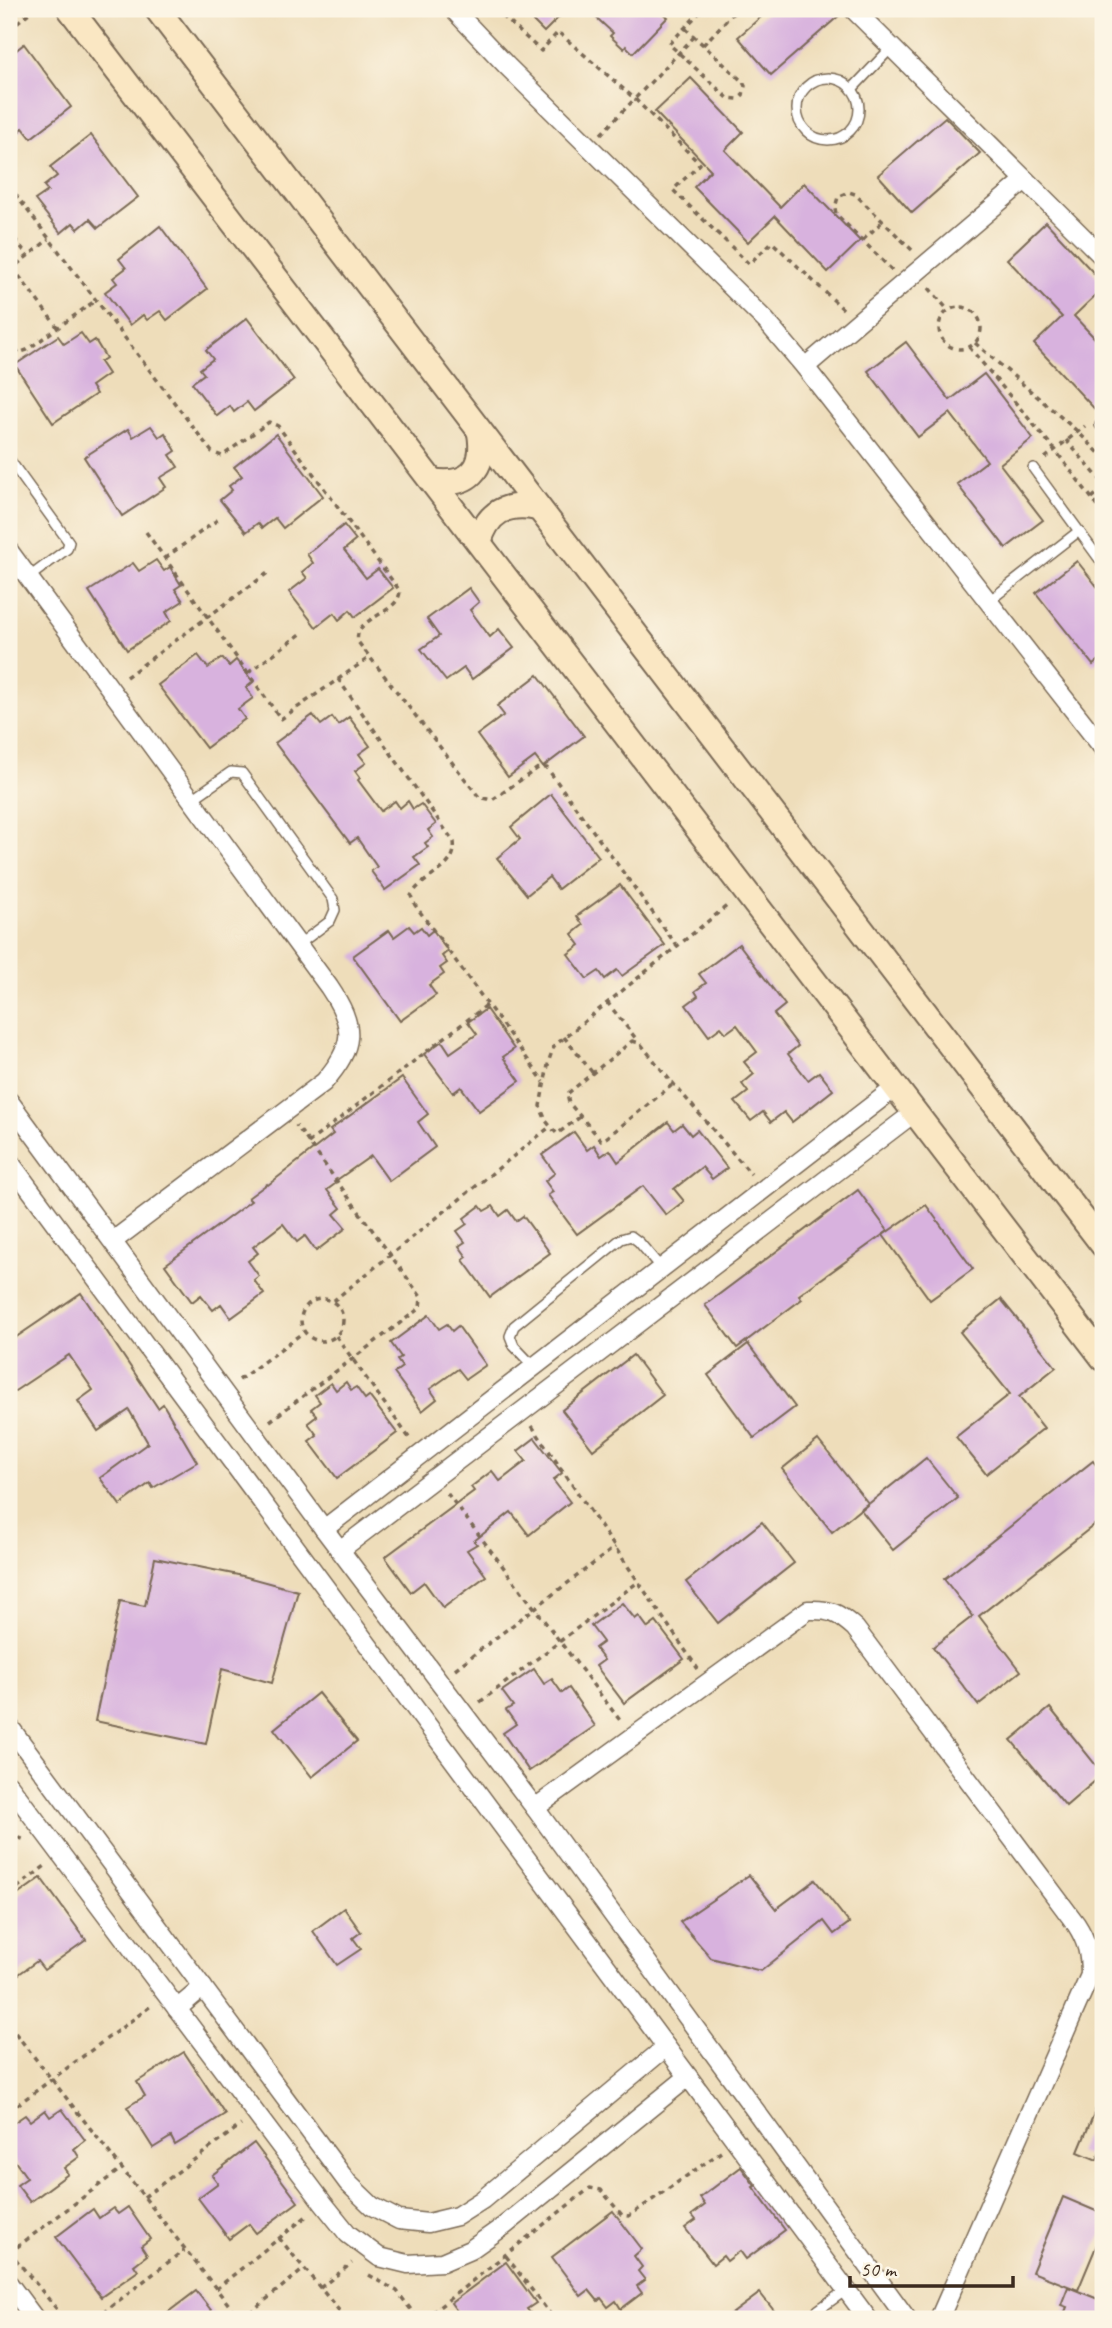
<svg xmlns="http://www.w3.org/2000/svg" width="1112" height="2328" font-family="Caveat,sans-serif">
	<rect width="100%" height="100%" fill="#fcf5e5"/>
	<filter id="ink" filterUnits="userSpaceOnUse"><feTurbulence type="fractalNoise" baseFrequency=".0143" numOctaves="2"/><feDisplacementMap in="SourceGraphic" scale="14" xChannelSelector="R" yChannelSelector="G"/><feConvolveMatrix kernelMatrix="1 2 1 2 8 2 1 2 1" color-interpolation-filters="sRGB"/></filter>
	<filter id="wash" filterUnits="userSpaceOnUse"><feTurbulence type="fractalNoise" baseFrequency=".00686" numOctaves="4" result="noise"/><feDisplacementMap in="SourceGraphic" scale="28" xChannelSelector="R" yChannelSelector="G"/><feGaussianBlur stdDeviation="1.57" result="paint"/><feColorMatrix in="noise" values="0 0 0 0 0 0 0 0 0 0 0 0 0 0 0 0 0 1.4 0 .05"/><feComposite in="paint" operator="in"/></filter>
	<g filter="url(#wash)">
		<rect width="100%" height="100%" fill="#eeddba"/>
		<g id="blocks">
			<g fill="#d8b2de">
				<polygon points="521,9 567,9 544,32"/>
				<polygon points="587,9 659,9 668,17 633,53 626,46 624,49 610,36 613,33"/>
				<polygon points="770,9 842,9 842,13 771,75 738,37"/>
				<polygon points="24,44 71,107 31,138 23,128 9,140 9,56"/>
				<polygon points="691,78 743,132 725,150 780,207 804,183 860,241 828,272 775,216 748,242 694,187 711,170 655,112"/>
				<polygon points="945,117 980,153 912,213 878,175"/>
				<polygon points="91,135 138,197 98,228 90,219 78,229 73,223 61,233 35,200 48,191 44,186 57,176 50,167"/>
				<polygon points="1046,222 1103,283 1103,288 1074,316 1103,347 1103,418 1034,344 1062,317 1007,259"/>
				<polygon points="160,226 207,289 167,320 160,311 147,320 143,315 130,325 105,292 117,283 113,278 126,268 119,259"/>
				<polygon points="247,318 294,380 254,411 247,402 234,412 230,406 217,416 192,383 204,374 200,369 213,359 206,350"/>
				<polygon points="81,333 89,344 95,340 106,358 100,362 108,374 91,386 96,394 53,423 15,365 58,336 64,344"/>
				<polygon points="906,342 950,400 984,374 1033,438 1000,464 1043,520 1006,548 957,484 987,461 950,413 918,437 868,371"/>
				<polygon points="151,426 159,437 165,433 176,451 170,455 178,467 160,478 166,487 122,516 84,457 128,429 133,437"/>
				<polygon points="276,434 323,496 283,528 275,518 262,528 258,523 246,532 220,500 232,490 229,486 242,476 234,467"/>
				<polygon points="344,525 356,540 344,550 366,578 378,569 393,588 355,617 350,610 339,620 334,613 316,627 289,592 307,578 302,572 313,563 307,554"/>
				<polygon points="156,560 164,571 170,567 181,585 175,589 183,601 166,612 171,621 127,650 89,591 133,563 139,571"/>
				<polygon points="1077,561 1103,594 1103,657 1093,665 1036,593"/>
				<polygon points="469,588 479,602 470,610 490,637 499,629 514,648 472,679 464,668 446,681 421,649 439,636 427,619"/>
				<polygon points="198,655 208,668 222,658 229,666 236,660 253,682 246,688 253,698 238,709 245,719 206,748 158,685"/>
				<polygon points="538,675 584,736 543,767 535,757 508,777 477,735 504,715 497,706"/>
				<polygon points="313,715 321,725 332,717 338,725 349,717 370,746 359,754 366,763 355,771 360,778 358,780 381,811 395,801 400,808 408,801 413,809 421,804 436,824 428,830 433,837 425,843 428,847 414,857 420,865 385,890 371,871 377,867 357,838 350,843 275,743"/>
				<polygon points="551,794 599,857 558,889 549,877 527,895 497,858 520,839 511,827"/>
				<polygon points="620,885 665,945 622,976 617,970 605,979 599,971 587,979 568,954 580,945 572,934 583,925 577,916"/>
				<polygon points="409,926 414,932 421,927 427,935 433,930 448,951 442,956 447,963 440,968 444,974 429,985 436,995 400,1021 353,956 389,930 394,937"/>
				<polygon points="739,944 785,1005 774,1014 798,1046 788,1054 808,1080 819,1072 833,1090 792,1122 784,1112 771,1122 763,1112 751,1121 735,1102 748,1092 742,1084 754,1074 744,1062 757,1052 737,1025 726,1033 721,1027 709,1036 686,1005 698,996 695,991 706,983 699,974"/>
				<polygon points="486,1009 514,1049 503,1057 520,1081 479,1111 461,1087 453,1093 424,1054 442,1041 450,1053 477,1034 468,1022"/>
				<polygon points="402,1078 428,1114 418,1122 435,1147 389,1181 371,1156 334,1182 335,1184 327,1190 341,1208 334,1214 346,1228 316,1251 305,1236 297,1242 283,1224 253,1247 258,1253 248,1261 259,1276 254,1280 264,1294 231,1318 221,1304 213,1310 201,1295 192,1302 165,1265 251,1201 248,1198 267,1184 268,1185 333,1134 330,1130"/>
				<polygon points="668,1122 674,1130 682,1124 691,1135 697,1130 727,1168 712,1179 702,1167 674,1189 684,1201 666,1215 643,1186 577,1234 548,1195 553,1192 545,1181 555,1173 542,1155 574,1132 587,1150 594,1145 601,1156 610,1150 618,1162"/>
				<polygon points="858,1190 888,1231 799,1295 802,1299 737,1348 705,1305"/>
				<polygon points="926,1205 973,1269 930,1300 883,1235"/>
				<polygon points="480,1206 484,1211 493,1206 500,1216 508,1210 516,1221 523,1216 550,1253 490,1297 463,1260 467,1257 459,1246 465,1242 457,1231 467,1224 464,1218"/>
				<polygon points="81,1293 158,1408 163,1404 197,1462 153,1488 150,1483 120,1505 100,1478 148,1443 129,1410 98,1431 78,1401 93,1390 69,1355 9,1395 9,1342"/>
				<polygon points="1001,1299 1056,1367 1019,1397 1044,1428 986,1474 956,1437 1010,1394 960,1332"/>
				<polygon points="429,1315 439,1329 447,1324 452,1331 458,1326 486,1365 466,1379 458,1369 430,1389 437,1399 422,1411 394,1373 402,1367 397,1360 401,1357 391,1343"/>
				<polygon points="748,1344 795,1407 754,1438 708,1375"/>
				<polygon points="633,1355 663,1395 593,1450 562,1410"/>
				<polygon points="346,1382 351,1390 356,1387 365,1399 369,1396 397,1433 337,1478 309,1441 317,1435 308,1423 317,1416 311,1409 320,1402 315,1395 331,1383 336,1390"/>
				<polygon points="535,1438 562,1473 553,1480 570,1502 529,1535 511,1512 474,1541 477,1544 467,1550 486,1576 443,1608 424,1582 411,1592 385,1557 474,1491 471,1487 492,1471 500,1481 526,1461 518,1451"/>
				<polygon points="818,1440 868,1503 832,1532 782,1469"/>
				<polygon points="926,1458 958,1498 893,1550 861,1510"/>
				<polygon points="1093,1461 1103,1474 1103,1518 979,1616 1021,1671 978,1705 933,1647 973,1616 944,1579"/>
				<polygon points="762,1522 794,1563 718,1623 686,1582"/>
				<polygon points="155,1558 243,1576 298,1591 272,1683 222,1669 206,1744 95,1721 120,1601 145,1606"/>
				<polygon points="622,1603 635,1619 639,1616 648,1628 656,1622 684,1659 624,1703 596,1666 604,1660 595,1648 603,1642 591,1626"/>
				<polygon points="534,1669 544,1684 552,1679 562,1693 569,1688 595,1726 529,1771 503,1733 516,1724 506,1710 513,1706 502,1691"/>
				<polygon points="318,1693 357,1741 312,1777 274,1729"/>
				<polygon points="1050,1708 1103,1774 1066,1806 1011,1740"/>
				<polygon points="749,1875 776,1909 815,1880 849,1923 834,1934 824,1921 761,1971 711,1958 680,1922"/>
				<polygon points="41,1878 86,1940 44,1970 37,1961 9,1981 9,1901"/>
				<polygon points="344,1908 361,1932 353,1938 361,1949 337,1965 313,1931"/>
				<polygon points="184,2052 225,2114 175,2145 171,2137 153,2148 127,2107 145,2096 137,2082"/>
				<polygon points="1103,2092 1103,2143 1097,2160 1078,2152"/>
				<polygon points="62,2109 85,2140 74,2149 79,2157 64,2168 68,2174 30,2202 17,2185 27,2178 9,2153 9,2126 25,2115 30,2121 45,2110 50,2117"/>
				<polygon points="254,2143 298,2202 256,2233 249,2224 229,2239 198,2198 218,2183 212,2175"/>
				<polygon points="741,2167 755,2186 753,2187 785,2230 746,2259 740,2251 727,2261 723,2256 713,2264 685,2228 696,2220 692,2215 705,2205 700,2198"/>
				<polygon points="1063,2197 1103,2214 1103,2230 1078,2290 1032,2272"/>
				<polygon points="128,2207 150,2239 141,2246 147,2255 134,2265 138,2271 101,2297 56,2237 93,2209 99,2218 113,2208 118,2214"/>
				<polygon points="613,2211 642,2249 634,2256 642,2267 638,2271 645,2280 637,2286 642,2293 621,2309 616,2301 608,2307 601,2298 598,2301 589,2290 581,2296 552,2257"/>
				<polygon points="506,2262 536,2303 527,2309 535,2319 463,2319 451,2303"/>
				<polygon points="1068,2287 1103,2301 1103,2319 1062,2319 1067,2307 1061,2305"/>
				<polygon points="196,2291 218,2319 159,2319"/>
				<polygon points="760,2293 775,2312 764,2319 725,2319"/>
			</g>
		</g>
	</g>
	<g filter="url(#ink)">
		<use href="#blocks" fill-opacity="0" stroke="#7a6955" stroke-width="2"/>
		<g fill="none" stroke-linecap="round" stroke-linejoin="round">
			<g stroke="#7a6955" stroke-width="12">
				<g id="lane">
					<circle cx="828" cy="109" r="31"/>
					<polyline points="852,89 892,47"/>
					<polyline points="1100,425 1103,428"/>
					<polyline points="9,459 69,542 67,549 28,578"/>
					<polyline points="1033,468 1103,564"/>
					<polyline points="989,601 1079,531"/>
					<polyline points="191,800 231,772 242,773 333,899 335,910 330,921 298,945"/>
					<polyline points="534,1367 514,1346 510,1336 514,1326 621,1239 631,1236 639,1242 661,1268"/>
					<polyline points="813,2319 818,2310 846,2290"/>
				</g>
			</g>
			<g stroke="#7a6955" stroke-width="21">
				<g id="street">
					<polyline points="453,9 507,66 766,321 805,367 1103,748"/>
					<polyline points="853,9 1103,257"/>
					<polyline points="805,367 1025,180"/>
					<path d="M9,551L329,987C356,1027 355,1046 324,1082L113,1241"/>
					<polyline points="9,1101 324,1529 535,1808 907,2319"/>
					<polyline points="9,1161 868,2319"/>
					<polyline points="324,1529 896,1087"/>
					<polyline points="340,1550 915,1112"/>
					<polyline points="9,1726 348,2183 372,2206 399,2220 428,2223 457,2216 482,2200 666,2047"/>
					<polyline points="9,1785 323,2203 348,2234 379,2257 408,2264 442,2262 470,2250 504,2226 688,2077"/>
					<path d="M535,1808L808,1610C831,1609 838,1613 855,1628L1076,1924C1087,1941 1090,1954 1090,1975L939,2319"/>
					<polyline points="177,2009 203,1987"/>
					<polyline points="9,2284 35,2319"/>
				</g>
			</g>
			<g stroke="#7a6955" stroke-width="28">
				<g id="secondary">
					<polyline points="70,9 1103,1358"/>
					<polyline points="157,9 1103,1245"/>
					<path d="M432,481C468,487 486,470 480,433"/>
					<path d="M479,542C488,512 506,502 537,508"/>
				</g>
			</g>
			<g stroke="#7a6955" stroke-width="3.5" stroke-dasharray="5 5" stroke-linecap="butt">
				<polyline points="495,9 541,51 558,32 635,99 700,164 673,190 749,264 772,242 843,309"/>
				<polyline points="685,28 743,82 745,86 743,95 738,99 728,98 669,44 703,9"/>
				<polyline points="9,29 34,9"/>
				<polyline points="703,45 737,9"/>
				<polyline points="601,134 694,37"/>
				<path d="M9,186L212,452L222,456L269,422L278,426L400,591C399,615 352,617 358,642L479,797L492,800L538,768H547L677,946"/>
				<polyline points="9,231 28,256"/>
				<polyline points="863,240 883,221"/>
				<polyline points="13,268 58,328"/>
				<polyline points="892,270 836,214 835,208 838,197 849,192 855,194 912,250"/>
				<polyline points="9,271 49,239"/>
				<polyline points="929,288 948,310"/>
				<circle cx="960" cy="328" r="21"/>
				<polyline points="9,341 19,353 27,350 96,300"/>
				<polyline points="975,343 1077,431 1103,457"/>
				<polyline points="969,347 1055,450 1103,513"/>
				<polyline points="1066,440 1103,483"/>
				<polyline points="1045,458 1085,426"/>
				<polyline points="1092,498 1103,488"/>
				<polyline points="146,532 281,719 370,657"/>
				<polyline points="165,558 220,518"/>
				<polyline points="248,673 302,633"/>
				<polyline points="126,677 269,572"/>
				<path d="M338,679L454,842C458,870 422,875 411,896L415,905L544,1082"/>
				<polyline points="607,1002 637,1040"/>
				<polyline points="564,1037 592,1072"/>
				<polygon points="632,1041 640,1043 669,1079 671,1086 606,1138 601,1140 569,1103 567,1094"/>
				<polyline points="672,1082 751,1174"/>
				<polyline points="580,1117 557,1134 546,1121 540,1106 549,1060 554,1046 728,905"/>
				<polyline points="308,1143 488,1004"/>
				<circle cx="322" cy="1320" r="21"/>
				<polyline points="333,1301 551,1126"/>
				<polyline points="336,1336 410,1439"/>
				<polyline points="239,1380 305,1331"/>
				<polyline points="270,1421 420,1308 421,1297 296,1125"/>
				<polyline points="532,1426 698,1669"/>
				<polyline points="447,1493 622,1723"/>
				<polyline points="455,1669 615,1547"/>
				<polyline points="480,1702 638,1582"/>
				<polyline points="9,1841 17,1837 25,1840"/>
				<polyline points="9,1894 45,1866"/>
				<polyline points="9,2025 240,2319"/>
				<polyline points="9,2111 151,2006"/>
				<polyline points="144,2197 241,2125"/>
				<polyline points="279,2238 346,2319"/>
				<polyline points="9,2251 65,2319"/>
				<polyline points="9,2253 122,2168"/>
				<polyline points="506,2256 554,2319"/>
				<polyline points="369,2275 397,2291 418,2319"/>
				<polyline points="320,2288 352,2263"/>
				<polyline points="216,2289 308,2215"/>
				<polyline points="95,2319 184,2250"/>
				<polyline points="242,2319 304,2269"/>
				<polyline points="333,2319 341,2313"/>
				<polyline points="424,2319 590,2188 601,2190 622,2215 629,2216 721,2152"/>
			</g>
			<use href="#lane" stroke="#fff" stroke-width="9"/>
			<use href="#street" stroke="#fff" stroke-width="18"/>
			<use href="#secondary" stroke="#fae7c3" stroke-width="24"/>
		</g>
	</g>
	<rect width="1112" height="2328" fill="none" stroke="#fcf5e5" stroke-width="35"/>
	<path d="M850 2276v10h163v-10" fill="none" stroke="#3b2a1e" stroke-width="3.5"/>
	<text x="860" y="2276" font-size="21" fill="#3b2a1e" stroke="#fcf5e5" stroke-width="5" paint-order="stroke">50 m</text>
</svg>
